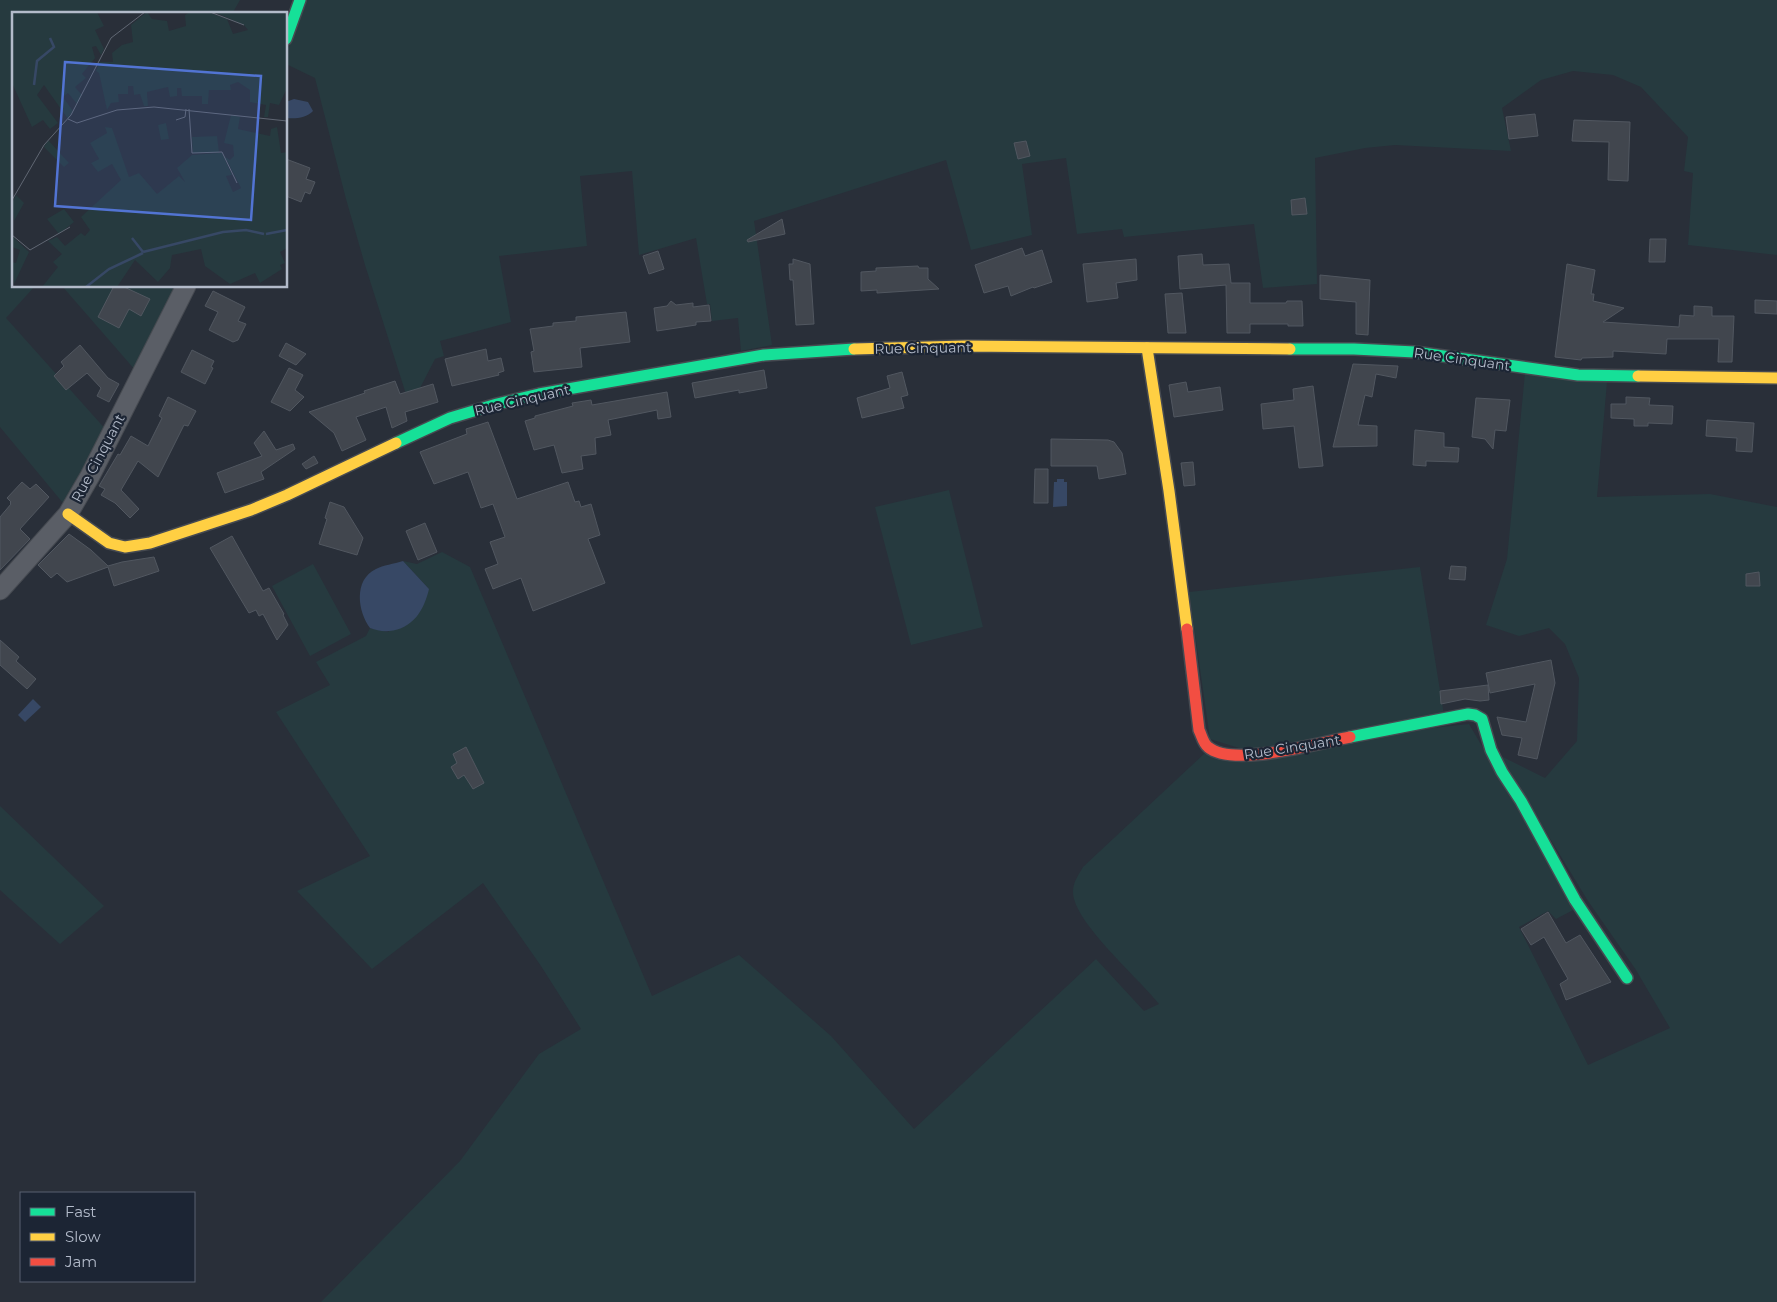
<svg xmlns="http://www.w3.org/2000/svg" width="1777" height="1302" font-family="Montserrat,sans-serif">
	<rect width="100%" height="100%" fill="#292f39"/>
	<g fill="#263a3f">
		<polygon points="0,0 240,0 232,14 14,14 14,286 35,286 6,318 108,432 68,509 0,427"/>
		<polygon points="306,0 1777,0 1777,255 1688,245 1693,173 1684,171 1688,137 1641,87 1613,75 1573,71 1541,80 1502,108 1511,151 1395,145 1365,148 1315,158 1317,284 1263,288 1254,224 1124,237 1122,229 1077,234 1066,158 1022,164 1032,235 971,250 946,160 754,221 772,345 741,351 738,318 712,321 710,304 707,304 696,238 639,255 632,171 580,176 587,246 499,256 511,322 440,341 444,356 435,359 420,388 411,410 365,265 346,199 315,78 286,64 286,53"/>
		<polygon points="62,286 173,286 177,290 136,371"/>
		<path d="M1525,373L1607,382L1597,497L1710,494L1777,507V1302H321L460,1161L539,1054L581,1029L541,966L483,883L372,969L297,891L370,856L276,712L330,685L316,662L366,636L370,628L388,632L429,589L403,561L417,564L442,552L470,567L652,996L739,955L831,1036L914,1129L1096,959L1144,1011L1159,1004C1140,979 1073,922 1073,892C1073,882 1078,876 1083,867L1205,753L1469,724L1577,908L1556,919L1548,911L1519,927L1588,1065L1670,1028L1636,970L1588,901L1499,755L1545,778L1577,741L1579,678L1565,644L1549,628L1519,636L1486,625L1507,559Z"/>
		<polygon points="949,490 983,627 911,645 875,507"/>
		<polygon points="313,564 351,634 310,656 272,586"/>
		<polygon points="1420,567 1444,715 1252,752 1210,739 1189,592"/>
		<polygon points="0,806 104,906 60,944 0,890"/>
	</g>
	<g fill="#374865">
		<path d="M294,99L308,102L313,111C306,118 296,119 286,118V102Z"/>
		<polygon points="1057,479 1064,479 1064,482 1067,482 1067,506 1053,507 1054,482 1057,482"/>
		<path d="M403,561L429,589C424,610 413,629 389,631C383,632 376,630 370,628C358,612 353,580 376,569C383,565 394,564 403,561Z"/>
		<polygon points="33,699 41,707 25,722 18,715"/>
	</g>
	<g fill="#41464e" stroke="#515760">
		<polygon points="1535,114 1538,136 1509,139 1506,117"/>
		<polygon points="1574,120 1630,122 1628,181 1608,180 1609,142 1572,141"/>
		<polygon points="1026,141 1030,156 1018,159 1014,143"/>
		<polygon points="286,159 310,168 306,179 315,182 310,194 305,192 301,202 286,196"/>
		<polygon points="1305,198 1307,214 1292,215 1291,200"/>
		<polygon points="782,219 785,234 748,242 747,240"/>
		<polygon points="1650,239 1666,239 1665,262 1649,262"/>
		<polygon points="1022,248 1025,256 1042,250 1052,282 1034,288 1033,287 1011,296 1008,286 984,293 975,265"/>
		<polygon points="658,251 664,269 649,274 643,256"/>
		<polygon points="1202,254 1203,265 1229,264 1231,283 1250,283 1250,303 1286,303 1287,301 1302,301 1303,326 1288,326 1288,324 1250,324 1250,333 1227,333 1226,285 1180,289 1178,256"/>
		<polygon points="793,259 810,264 814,324 796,325 793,280 790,280 789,264 793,264"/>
		<polygon points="1136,259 1137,280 1116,283 1118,298 1087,302 1083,264"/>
		<polygon points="1567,264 1595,270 1591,294 1594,294 1593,301 1624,308 1603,322 1679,327 1680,315 1694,316 1694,306 1712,307 1712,316 1734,316 1732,362 1718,362 1719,339 1667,339 1666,354 1613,351 1613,357 1582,358 1581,360 1555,357"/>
		<polygon points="918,266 919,268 928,268 928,279 939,289 877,293 877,290 861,291 861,272 876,271 876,268"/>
		<polygon points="1320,275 1370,280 1368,335 1356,334 1356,302 1320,299"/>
		<polygon points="114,286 122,286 150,299 141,316 129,309 119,328 98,317"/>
		<polygon points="213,291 245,307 238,321 246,324 238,340 233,342 209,330 218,312 205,306"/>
		<polygon points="1182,293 1186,333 1168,333 1165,294"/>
		<polygon points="1755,300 1777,301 1777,314 1755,313"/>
		<polygon points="671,301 676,305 693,303 693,307 709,305 711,321 696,322 696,325 657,331 654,308 667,306"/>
		<polygon points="626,312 630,342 580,348 582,367 534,372 531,352 534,351 530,329 553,326 553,323 576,321 576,317"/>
		<polygon points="286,343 306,354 296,365 279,356"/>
		<polygon points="80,345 108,378 119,384 109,402 97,396 101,388 87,373 66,390 54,376 64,366 61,362"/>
		<polygon points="486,349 488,361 501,358 504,371 498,373 499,375 452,386 445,359"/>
		<polygon points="192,350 214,361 211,367 213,368 205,384 181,372"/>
		<polygon points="1353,364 1398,366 1396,378 1376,374 1372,397 1365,395 1358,425 1377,426 1377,446 1333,447"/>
		<polygon points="289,368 303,375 295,390 304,397 290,411 271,402"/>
		<polygon points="764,370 767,388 739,393 739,390 695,398 692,383"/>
		<polygon points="902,372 908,395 901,397 904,408 862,418 857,398 890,388 887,376"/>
		<polygon points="395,381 400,394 433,384 438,402 405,412 407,421 392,428 386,407 356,417 366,440 342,451 334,433 309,412 365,393 364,391"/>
		<polygon points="1186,382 1188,392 1220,387 1223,410 1174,417 1169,385"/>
		<polygon points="1313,386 1323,466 1299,468 1294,426 1263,429 1261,404 1294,400 1293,389"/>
		<polygon points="667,392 671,417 658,419 657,410 608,420 611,435 595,438 596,454 581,456 583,469 562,473 554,445 534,450 525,421 535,418 535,416 573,406 572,403 591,400 592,405"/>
		<polygon points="168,397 196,411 188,426 184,425 158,477 138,461 121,490 139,509 130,518 115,503 101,495 105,489 99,486 118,454 120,455 131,436 148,446 162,418 159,416"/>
		<polygon points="1626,397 1650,398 1649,405 1673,406 1672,424 1648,423 1648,426 1634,426 1634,419 1611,418 1611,404 1626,404"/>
		<polygon points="1476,398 1510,400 1506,431 1495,430 1493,449 1485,439 1472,437"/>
		<polygon points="1707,420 1754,423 1752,452 1736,451 1737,438 1706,436"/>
		<polygon points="488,422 517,499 568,482 575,502 579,501 581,507 591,504 600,535 588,539 605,583 533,611 521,578 493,589 485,569 498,564 490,542 505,537 493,504 481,508 468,472 434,484 420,452 467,434 466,429"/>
		<polygon points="1415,430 1444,433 1444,447 1459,448 1458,462 1426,461 1426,466 1413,465"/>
		<polygon points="264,431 276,450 293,444 295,449 261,472 264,479 225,493 217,473 262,456 254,443"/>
		<polygon points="1051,439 1108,440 1114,442 1122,453 1126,474 1099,479 1097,466 1051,466"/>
		<polygon points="314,456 318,463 306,469 302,464"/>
		<polygon points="1193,462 1195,485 1184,486 1181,463"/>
		<polygon points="1035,469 1048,469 1048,503 1034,503"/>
		<polygon points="22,482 30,489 36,484 49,497 20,529 30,539 0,570 0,517 11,504 10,503 11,502 7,498"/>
		<polygon points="330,502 344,507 363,538 357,555 319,544 327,519 325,518"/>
		<polygon points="425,523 437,552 418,560 406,531"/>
		<polygon points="69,534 91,550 108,566 122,562 154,557 159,571 114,586 108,567 67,582 57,573 51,578 38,565"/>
		<polygon points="232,536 263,591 269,588 284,614 283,615 288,625 277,640 263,614 259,616 256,610 249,613 210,548"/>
		<polygon points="1451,566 1466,567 1465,580 1449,579"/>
		<polygon points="1759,572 1760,586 1746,586 1746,574"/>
		<polygon points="0,640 19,657 16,661 36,679 27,689 0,665"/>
		<polygon points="1551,660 1555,683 1537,759 1518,755 1522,738 1502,735 1497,717 1526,722 1535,684 1490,693 1486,673"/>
		<polygon points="1488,685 1489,700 1480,701 1465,699 1441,704 1440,691"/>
		<polygon points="466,747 484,783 473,789 464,775 458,779 451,767 457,763 453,754"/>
		<polygon points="1548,912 1566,943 1580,935 1611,982 1566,1000 1560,984 1568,979 1544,937 1531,945 1521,929"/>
	</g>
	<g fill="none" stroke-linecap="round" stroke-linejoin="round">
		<g stroke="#464a51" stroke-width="21">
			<polyline id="street" points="0,590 68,514 90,476 186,286"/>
		</g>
		<g stroke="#464a51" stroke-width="14">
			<g id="fast">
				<polyline points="286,39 300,0"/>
				<polyline points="1290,349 1354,349 1415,352 1578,375 1638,376"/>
				<polyline points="396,443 450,418 497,404 539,394 764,355 854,349"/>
				<polyline points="1350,737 1468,714 1475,715 1482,719 1491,750 1502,772 1521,801 1575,900 1627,978"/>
			</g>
		</g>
		<g stroke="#464a51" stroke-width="14">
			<g id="slow">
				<polyline points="1147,348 1169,491 1187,629"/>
				<polyline points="854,349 965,346 1290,349"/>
				<polyline points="1638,376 1777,378"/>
				<polyline points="68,514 109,543 125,547 150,543 251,510 287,495 396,443"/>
			</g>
		</g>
		<g stroke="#464a51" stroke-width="14">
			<path id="jam" d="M1187,629L1199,730C1202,736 1203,743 1208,747C1232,768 1319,743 1350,737"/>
		</g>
		<use href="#street" stroke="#5a5e66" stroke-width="19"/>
		<use href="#fast" stroke="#16e098" stroke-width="11"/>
		<use href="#slow" stroke="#ffcf43" stroke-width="11"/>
		<use href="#jam" stroke="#f24e42" stroke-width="11"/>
	</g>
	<g text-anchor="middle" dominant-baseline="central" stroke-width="4.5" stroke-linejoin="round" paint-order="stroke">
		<g font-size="14" fill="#b3bbca" stroke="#1c2534">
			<text transform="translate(923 348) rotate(-1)">Rue Cinquant</text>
			<text transform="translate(1462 359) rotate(8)">Rue Cinquant</text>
			<text transform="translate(522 400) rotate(-13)">Rue Cinquant</text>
			<text transform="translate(98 458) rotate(-62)">Rue Cinquant</text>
			<text transform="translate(1292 747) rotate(-9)">Rue Cinquant</text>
		</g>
	</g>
	<g transform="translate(12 12)">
		<rect width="275" height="275" fill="#292f39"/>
		<path d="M0,0H85L92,14L83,18L92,37L89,43L84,34L80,35L83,46L70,62L74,66L63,75L70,83L65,92L56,81L51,85L61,99L56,107L32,73L25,83L46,111L38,117L31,108L20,115L0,71ZM135,0L140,7L155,9L157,19L174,14L173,3L178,0H196L215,7L221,22L236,18L232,13L202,0H275V76L267,93L258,91L256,105H252L254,93L238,90V78L226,70L218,73L219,78H197L196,92H190V84H170L169,76H165V84L158,85L156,75L135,80L136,94H132L128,82L122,83L121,74H116V82H106L107,90L99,91L95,98L87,61L84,59L88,50H101L100,41L110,33L121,30L119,13ZM219,103L228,105L226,117L258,124L259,117L265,115L269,141L275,140V236L268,240L273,251L268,253L270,257L248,271L243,261L218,272L193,254L189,237L160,243L158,256L146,270L123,248L105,275H30L46,255L41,250L50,242L36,229L45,225L53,234L69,221L73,224L78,218L69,205L109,168L100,152L86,160L79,151L87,147L78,131L95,121L93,115L100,116L117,165L127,161L145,182L167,164L173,170L165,156L180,143L206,141H210L220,163L214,164L221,180L229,176L213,145L218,148L222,144L221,133L212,131ZM154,111L157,127L149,128L146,113ZM205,124L207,140L181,141L180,125ZM36,128L57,151L52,155L32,135ZM4,183L12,191L2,209L0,191ZM52,197L62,210L47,222L35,207ZM0,224L17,240L2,272L0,250L4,251L8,238L0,235Z" fill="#263a3f"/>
		<path fill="none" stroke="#374865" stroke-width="2.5" d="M22,73L25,49L42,35L38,26M254,222L275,218M120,226L131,240M131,240L211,220L234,218L252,222M74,275L97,257L131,241"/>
		<path fill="none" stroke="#606773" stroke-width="1" d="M198,0L232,13M177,97L180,141L210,140L225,171M56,107L65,111L105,98L142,95L275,109M164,108L173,105L174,97M0,188L32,133L59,103L99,26L133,0M0,223L18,238L58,215"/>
		<path fill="#5274d3" fill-opacity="0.15" stroke="#5274d3" stroke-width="2.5" d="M53,50L249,64L239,208L43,194Z"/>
		<rect width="275" height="275" fill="none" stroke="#b3bbca" stroke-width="2.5"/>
	</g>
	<rect x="20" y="1192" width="175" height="90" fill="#1c2534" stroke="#586170"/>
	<rect x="30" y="1208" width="25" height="8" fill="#16e098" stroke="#586170"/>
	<text x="65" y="1217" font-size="15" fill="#b3bbca">Fast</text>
	<rect x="30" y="1233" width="25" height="8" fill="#ffcf43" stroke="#586170"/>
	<text x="65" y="1242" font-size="15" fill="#b3bbca">Slow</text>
	<rect x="30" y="1258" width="25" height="8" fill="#f24e42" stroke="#586170"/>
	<text x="65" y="1267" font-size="15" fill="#b3bbca">Jam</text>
</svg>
